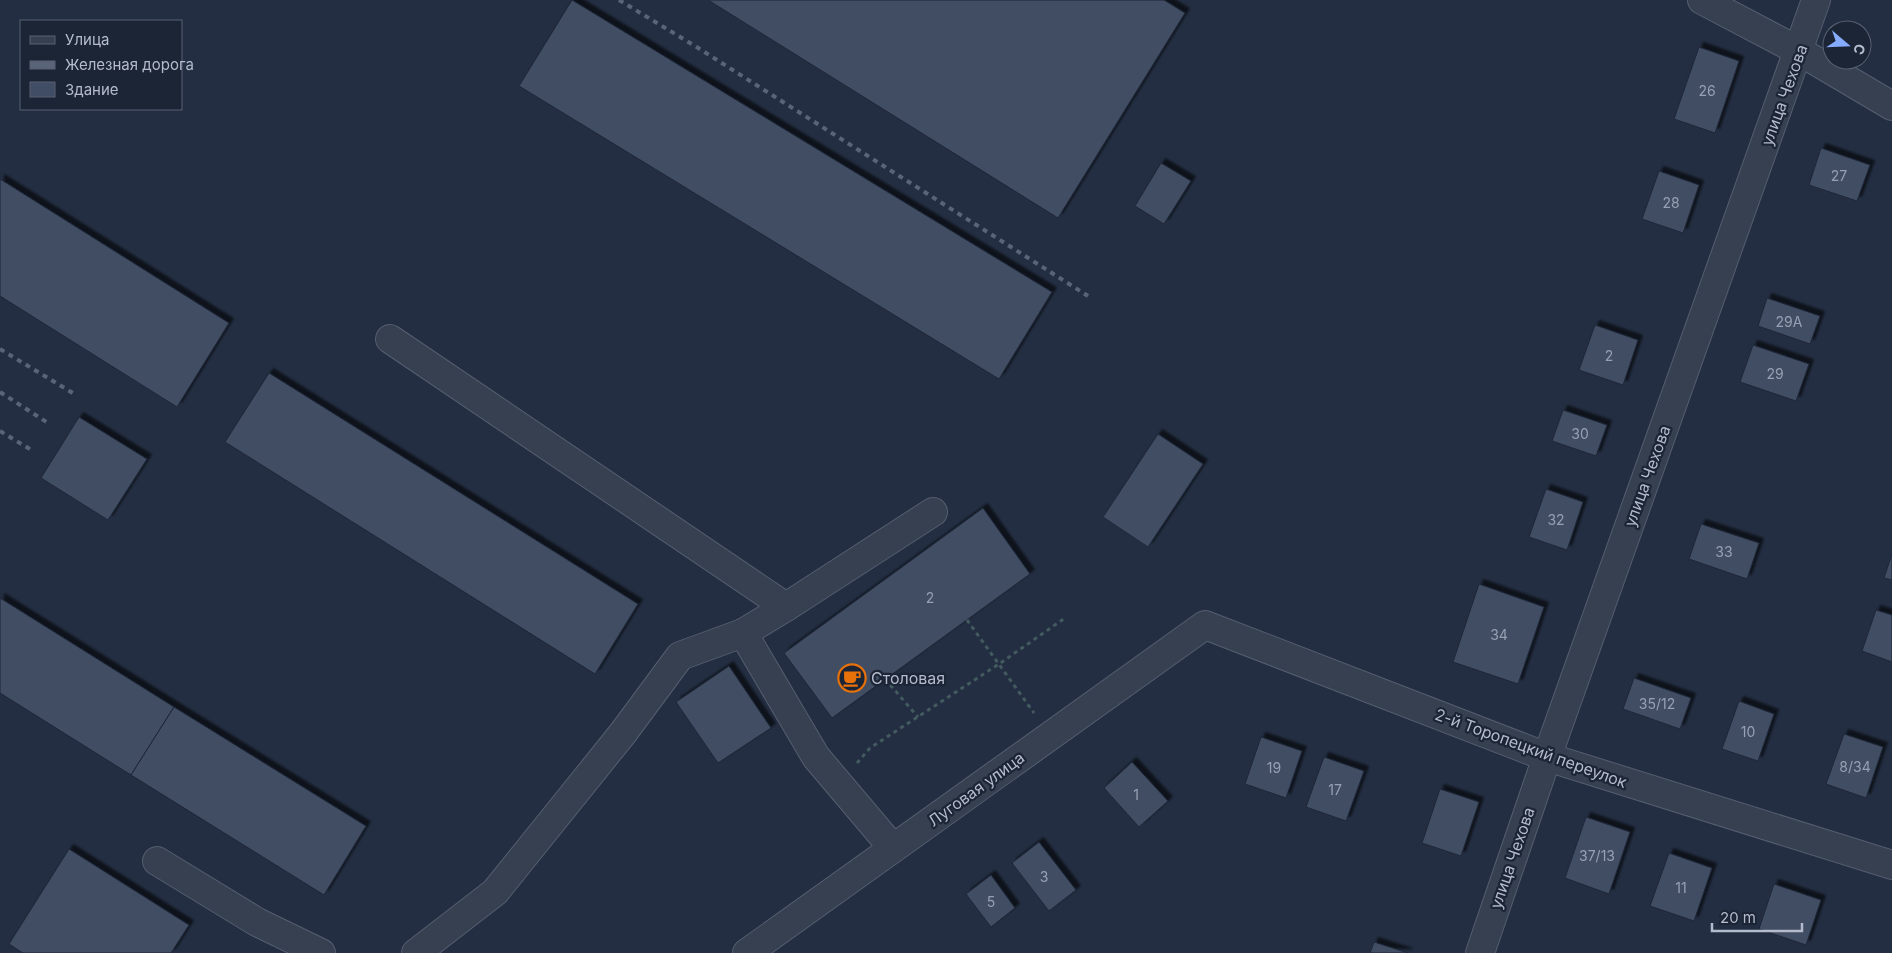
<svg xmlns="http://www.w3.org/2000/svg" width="1892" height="953" font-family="Inter,sans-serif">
	<defs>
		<filter id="shadow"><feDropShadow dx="4.5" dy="-4.5" stdDeviation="1" flood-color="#0009"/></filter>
	</defs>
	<rect width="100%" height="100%" fill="#232e42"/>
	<g fill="#414d64" stroke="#1e2738" filter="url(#shadow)">
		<polygon points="572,0 1052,292 999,379 519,86"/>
		<polygon points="708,0 1164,0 1185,13 1058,218"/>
		<polygon points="1699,47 1739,61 1715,133 1674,119"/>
		<polygon points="1821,148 1870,165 1857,201 1809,185"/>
		<polygon points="1161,163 1191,181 1164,224 1135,206"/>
		<polygon points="1659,171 1699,185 1683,233 1642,219"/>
		<polygon points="0,179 229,323 177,407 0,296"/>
		<polygon points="1767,298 1820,316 1810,344 1758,326"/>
		<polygon points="1595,325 1638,340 1623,385 1579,370"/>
		<polygon points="1753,345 1809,364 1796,401 1740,382"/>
		<polygon points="269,373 638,604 595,674 225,442"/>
		<polygon points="1563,410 1607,425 1596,456 1552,441"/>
		<polygon points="79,417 147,459 108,520 41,478"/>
		<polygon points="1158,434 1203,464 1148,547 1103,517"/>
		<polygon points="1546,489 1583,502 1567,550 1529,537"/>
		<polygon points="983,508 1030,574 832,718 784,653"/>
		<polygon points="1701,524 1759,543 1747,579 1689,559"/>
		<polygon points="1892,554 1892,580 1884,578"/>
		<polygon points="1479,584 1544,607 1518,684 1453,662"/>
		<polygon points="0,598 174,707 131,775 0,693"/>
		<polygon points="1876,610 1892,615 1892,662 1862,651"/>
		<polygon points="729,666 771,728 718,763 676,702"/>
		<polygon points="1634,678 1691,698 1680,729 1623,709"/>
		<polygon points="1739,701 1774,714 1758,761 1722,749"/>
		<polygon points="174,707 366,826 324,895 131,775"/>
		<polygon points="1844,734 1883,747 1866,798 1826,784"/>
		<polygon points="1261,737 1302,751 1286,798 1245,784"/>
		<polygon points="1324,757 1364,771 1346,821 1306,807"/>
		<polygon points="1132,762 1168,801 1139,827 1104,788"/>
		<polygon points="1440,789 1479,802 1461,856 1422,843"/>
		<polygon points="1586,817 1630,832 1609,894 1565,878"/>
		<polygon points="1039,842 1076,890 1049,911 1012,863"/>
		<polygon points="69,849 189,925 171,953 23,953 9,944"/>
		<polygon points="1669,853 1712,868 1694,921 1650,906"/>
		<polygon points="991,875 1015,908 991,927 966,894"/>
		<polygon points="1774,884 1821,900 1806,945 1759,929"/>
		<polygon points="1374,942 1408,953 1370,953"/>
	</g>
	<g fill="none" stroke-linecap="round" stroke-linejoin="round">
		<g stroke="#555e6f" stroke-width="30">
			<g id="minor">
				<polyline points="1702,0 1799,51 1892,106"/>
				<polyline points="390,339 786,607 743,633 816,757 893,848"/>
				<polyline points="786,607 933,512"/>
				<polyline points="157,861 257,922 321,953"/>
				<polyline points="416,953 495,892 623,733 680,656 743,633"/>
				<polyline points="747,953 1205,625 1547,757 1892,865"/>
				<polyline points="1480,953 1547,757 1816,0"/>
			</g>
		</g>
		<g stroke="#435a5f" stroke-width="3" stroke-dasharray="4 4" stroke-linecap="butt">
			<polyline points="967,620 1034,713"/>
			<polyline points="885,679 918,717"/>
			<polyline points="857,763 870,748 999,664 1065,618"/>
		</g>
		<use href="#minor" stroke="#374051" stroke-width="28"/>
		<g stroke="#596479" stroke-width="4" stroke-dasharray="5 5" stroke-linecap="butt">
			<polyline points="619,0 695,46 1088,296"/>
			<polyline points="0,349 76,395"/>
			<polyline points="0,392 48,423"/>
			<polyline points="0,431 33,451"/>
		</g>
	</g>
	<defs>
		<g id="cafe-ring" transform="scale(1.4375)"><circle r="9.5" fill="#1c2536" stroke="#e8710a" stroke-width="1.5"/><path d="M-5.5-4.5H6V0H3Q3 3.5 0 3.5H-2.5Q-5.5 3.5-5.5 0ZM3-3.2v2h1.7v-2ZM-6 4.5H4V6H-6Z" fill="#e8710a"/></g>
	</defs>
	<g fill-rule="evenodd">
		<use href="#cafe-ring" x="852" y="678"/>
	</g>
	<g text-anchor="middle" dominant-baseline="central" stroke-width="4.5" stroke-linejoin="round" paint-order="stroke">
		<g font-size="14" fill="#97a0b2">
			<text x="1707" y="90">26</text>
			<text x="1839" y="175">27</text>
			<text x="1671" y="202">28</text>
			<text x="1789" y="321">29А</text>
			<text x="1609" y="355">2</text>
			<text x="1775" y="373">29</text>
			<text x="1580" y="433">30</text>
			<text x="1556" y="519">32</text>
			<text x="1724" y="551">33</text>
			<text x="930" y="597">2</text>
			<text x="1499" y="634">34</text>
			<text x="1657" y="703">35/12</text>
			<text x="1748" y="731">10</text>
			<text x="1855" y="766">8/34</text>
			<text x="1274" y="767">19</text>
			<text x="1335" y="789">17</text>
			<text x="1136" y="794">1</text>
			<text x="1597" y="855">37/13</text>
			<text x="1044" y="876">3</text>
			<text x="1681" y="887">11</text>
			<text x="991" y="901">5</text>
		</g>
		<g font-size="16" fill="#b4bbcc" stroke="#1c2536">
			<text transform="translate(1784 95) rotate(-70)">улица Чехова</text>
			<text transform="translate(1647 476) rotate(-70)">улица Чехова</text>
			<text transform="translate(1531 748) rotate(20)">2-й Торопецкий переулок</text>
			<text transform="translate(976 789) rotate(-36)">Луговая улица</text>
			<text transform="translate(1512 858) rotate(-71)">улица Чехова</text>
		</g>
		<g font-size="16" fill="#b4bbcc" stroke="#1c2536" text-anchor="start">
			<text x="871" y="678">Столовая</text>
		</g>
	</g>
	<rect x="20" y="20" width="162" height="90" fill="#1c2536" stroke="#596172"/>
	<rect x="30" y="36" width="25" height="8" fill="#374051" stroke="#596172"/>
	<text x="65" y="45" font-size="15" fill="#b4bbcc">Улица</text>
	<rect x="30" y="61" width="25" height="8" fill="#596479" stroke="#596172"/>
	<text x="65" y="70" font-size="15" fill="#b4bbcc">Железная дорога</text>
	<rect x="30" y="82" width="25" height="15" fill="#414d64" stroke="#596172"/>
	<text x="65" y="95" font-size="15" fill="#b4bbcc">Здание</text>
	<g transform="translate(1847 45) rotate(109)"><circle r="24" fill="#1c2536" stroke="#596172"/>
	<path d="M0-4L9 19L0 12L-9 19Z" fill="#85acff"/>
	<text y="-8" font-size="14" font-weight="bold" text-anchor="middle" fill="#b4bbcc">С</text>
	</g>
	<path d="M1712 923v8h90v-8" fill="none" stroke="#b4bbcc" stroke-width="2.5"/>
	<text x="1720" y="923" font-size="15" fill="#b4bbcc" stroke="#1c2536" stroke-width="4" paint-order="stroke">20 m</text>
</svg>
